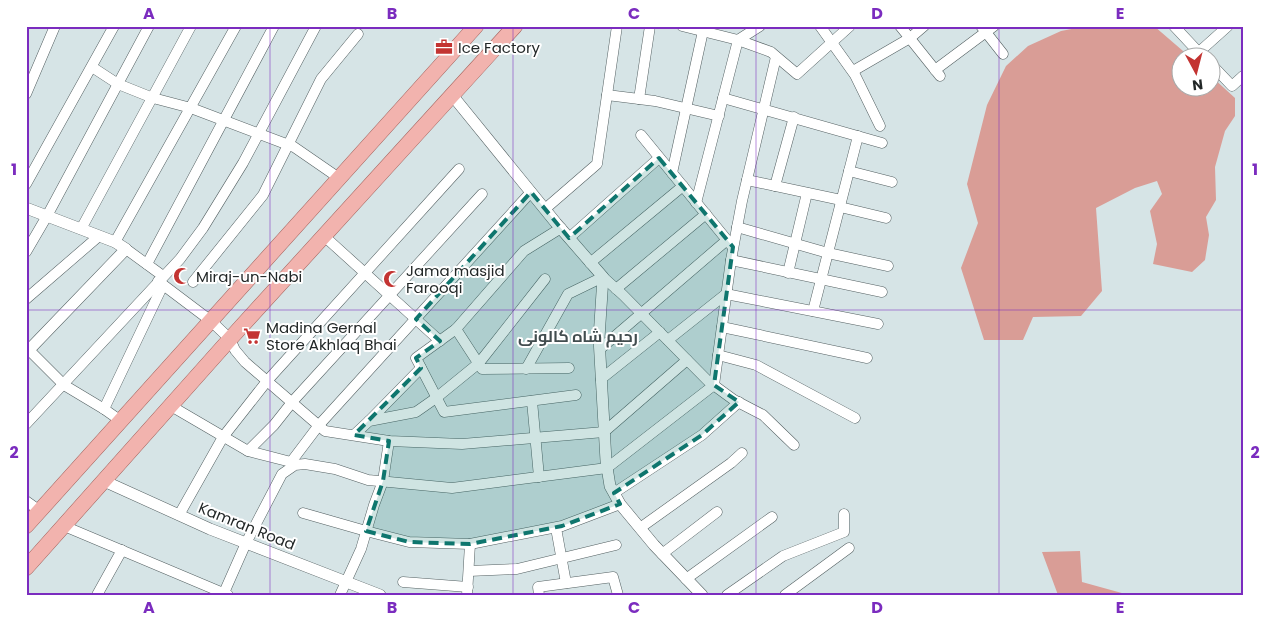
<svg xmlns="http://www.w3.org/2000/svg" width="1269" height="621" font-family="Poppins,Cairo,sans-serif">
	<rect width="100%" height="100%" fill="#d6e4e6"/>
	<g fill="#d99d96">
		<polygon points="1087,26 1154,26 1190,57 1182,58 1182,88 1212,88 1212,77 1235,98 1235,116 1225,131 1215,167 1216,200 1206,217 1209,235 1205,260 1192,272 1153,264 1157,244 1150,211 1162,194 1157,181 1135,188 1096,208 1102,291 1081,316 1033,317 1023,340 984,340 961,268 978,223 967,184 987,105 1006,66 1028,46 1061,31"/>
		<polygon points="1080,551 1082,582 1129,595 1058,595 1042,552"/>
	</g>
	<g fill="none" stroke-linecap="round" stroke-linejoin="round">
		<g stroke="#546062" stroke-width="11">
			<g id="minor">
				<polyline points="682,26 738,40 771,52 797,74 850,26"/>
				<polyline points="820,26 855,75 880,126"/>
				<polyline points="900,26 940,76"/>
				<polyline points="981,26 1003,54"/>
				<polyline points="1174,26 1204,58"/>
				<polyline points="1199,52 1228,26"/>
				<polyline points="1212,65 1232,86 1243,76"/>
				<polyline points="92,67 118,84 153,98 191,108 294,147 339,178"/>
				<polyline points="935,70 994,26"/>
				<polyline points="853,71 910,38 924,26"/>
				<polyline points="26,94 55,26"/>
				<polyline points="607,95 655,101 719,116"/>
				<polyline points="723,98 882,143"/>
				<polyline points="639,99 650,26"/>
				<polyline points="641,135 731,245"/>
				<polyline points="849,171 892,182"/>
				<polyline points="672,173 703,31"/>
				<polyline points="747,180 841,200"/>
				<polyline points="26,184 114,26"/>
				<polyline points="775,186 794,117"/>
				<polyline points="696,203 738,40 760,26"/>
				<polyline points="840,207 886,218"/>
				<polyline points="545,209 597,164 617,26"/>
				<polyline points="737,227 828,253 888,266"/>
				<polyline points="561,228 524,251 456,329 416,358 444,412 576,395"/>
				<polyline points="81,229 191,26"/>
				<polyline points="324,236 440,341"/>
				<polyline points="569,238 659,158"/>
				<polyline points="115,242 236,26"/>
				<polyline points="126,249 163,276"/>
				<polyline points="26,252 47,216 149,26"/>
				<polyline points="731,260 882,292"/>
				<polyline points="590,263 683,186"/>
				<polyline points="147,264 274,26"/>
				<polyline points="788,273 807,193"/>
				<polyline points="158,281 211,321 230,339 235,350 245,362 325,431 389,441 462,444 604,432 687,360"/>
				<polyline points="193,282 263,195 321,79 358,34"/>
				<polyline points="616,289 706,214"/>
				<polyline points="26,299 99,236"/>
				<polyline points="813,311 858,136"/>
				<polyline points="722,327 867,358"/>
				<polyline points="456,329 482,369 569,368"/>
				<polyline points="668,340 726,294 878,324"/>
				<polyline points="26,347 64,385 104,409 121,421"/>
				<polyline points="600,349 727,240"/>
				<polyline points="718,355 756,365 855,418"/>
				<polyline points="526,369 568,294 603,277 623,295 708,381 734,400 763,415 794,445"/>
				<polyline points="601,379 660,332"/>
				<polyline points="532,401 539,477"/>
				<polyline points="171,406 248,451 291,462"/>
				<polyline points="104,409 163,285"/>
				<polyline points="369,421 421,368"/>
				<polyline points="26,424 180,259 203,228 243,163 316,26"/>
				<polyline points="354,435 369,421 416,412 436,398 479,363 545,279"/>
				<polyline points="248,451 274,425 293,401 482,194"/>
				<polyline points="291,467 291,462 319,425 531,192"/>
				<polyline points="614,493 702,435 739,402"/>
				<polyline points="26,501 40,511"/>
				<polyline points="303,513 366,531 409,542 470,544 562,526 620,504"/>
				<polyline points="179,515 223,437 267,381 459,169"/>
				<polyline points="64,526 228,595"/>
				<polyline points="556,528 566,583"/>
				<polyline points="640,528 731,463 742,453"/>
				<polyline points="662,554 717,512"/>
				<polyline points="469,571 517,569 616,545"/>
				<polyline points="686,579 772,517"/>
				<polyline points="403,582 468,587"/>
				<polyline points="97,595 122,550"/>
				<polyline points="223,595 246,543 282,474 295,465 305,464 335,469 368,480 452,488 607,468 714,385 731,260 742,201 776,57"/>
				<polyline points="340,595 361,549 374,505 383,481 389,441"/>
				<polyline points="467,595 470,544"/>
				<polyline points="539,595 538,587 613,577 618,595"/>
				<polyline points="727,595 783,556 844,532 844,514"/>
				<polyline points="785,595 849,548"/>
			</g>
		</g>
		<g stroke="#546062" stroke-width="12">
			<g id="tertiary">
				<polyline points="452,95 556,223 603,277 599,338 606,461 610,486 620,504 654,545 702,595"/>
				<polyline points="26,208 115,242 126,249 26,353"/>
				<polyline points="104,481 210,529 380,595"/>
			</g>
		</g>
		<g stroke="#a3625c" stroke-width="16">
			<g id="primary">
				<polyline points="26,526 476,26"/>
				<polyline points="26,568 230,339 515,26"/>
			</g>
		</g>
		<use href="#minor" stroke="#fff" stroke-width="10"/>
		<use href="#tertiary" stroke="#fff" stroke-width="11"/>
		<use href="#primary" stroke="#f2b3ae" stroke-width="15"/>
	</g>
	<path fill="#0f766e" fill-opacity="0.2" stroke="#0f766e" stroke-width="4" stroke-dasharray="10 6" stroke-linejoin="round" d="M659,158L733,247L714,385L739,402L702,435L614,493L620,504L562,526L470,544L409,542L366,531L383,481L389,441L354,435L421,368L416,358L440,341L416,319L531,192L569,238Z"/>
	<path fill="none" stroke="#7b2cbf" stroke-width="1" stroke-opacity="0.55" d="M270,26V595M513,26V595M756,26V595M999,26V595M26,310H1243"/>
	<defs>
		<g id="office-bare" transform="scale(1.35)"><path d="M-6-3h4V-5.5h4V-3h4V5H-6ZM-1-4.5V-3h2v-1.5ZM-6 0V1H6V0Z" fill="#c33432" stroke="#fff" stroke-width="2.5" paint-order="stroke"/></g>
		<g id="mosque-bare" transform="scale(1.35)"><path d="M3.5-4.9A6 6 0 1 0 3.5 4.9A5 5 0 1 1 3.5-4.9Z" fill="#c33432" stroke="#fff" stroke-width="2.5" paint-order="stroke"/></g>
		<g id="supermarket-bare" transform="scale(1.35)"><path d="M-6-5.5h2.5l.6 2H6L4.5 2H-2.5L-4.4-4H-6ZM-1.5 3.2a1.3 1.3 0 1 0 .1 0ZM3 3.2a1.3 1.3 0 1 0 .1 0Z" fill="#c33432" stroke="#fff" stroke-width="2.5" paint-order="stroke"/></g>
	</defs>
	<g fill-rule="evenodd">
		<use href="#office-bare" x="444" y="47"/>
		<use href="#mosque-bare" x="182" y="276"/>
		<use href="#mosque-bare" x="392" y="279"/>
		<use href="#supermarket-bare" x="252" y="336"/>
	</g>
	<g text-anchor="middle" dominant-baseline="central" stroke-width="4" stroke-linejoin="round" paint-order="stroke">
		<g font-size="15" fill="#222727" stroke="#fff" text-anchor="start">
			<text x="458" y="47">Ice Factory</text>
			<text x="406" y="270">Jama masjid<tspan x="406" dy="17">Farooqi</tspan></text>
			<text x="196" y="276">Miraj-un-Nabi</text>
			<text x="266" y="327">Madina Gernal<tspan x="266" dy="17">Store Akhlaq Bhai</tspan></text>
		</g>
		<g font-size="15" fill="#222727" stroke="#fff">
			<text transform="translate(247 526) rotate(22)">Kamran Road</text>
		</g>
		<g font-size="16" font-weight="bold" fill="#424d4f" stroke="#fff">
			<text x="578" y="336">رحیم شاہ کالونی</text>
		</g>
	</g>
	<rect width="1269" height="621" fill="none" stroke="#ffffff" stroke-width="55"/>
	<g transform="translate(1196 72) rotate(173)"><circle r="24" fill="#ffffff" stroke="#a7a9a9"/>
	<path d="M0-4L9 19L0 12L-9 19Z" fill="#c33432"/>
	<text y="-8" font-size="14" font-weight="bold" text-anchor="middle" fill="#222727">N</text>
	</g>
	<rect x="28" y="28" width="1214" height="566" fill="none" stroke="#7b2cbf" stroke-width="2"/>
	<g font-size="16" text-anchor="middle" font-weight="bold" fill="#7b2cbf">
		<text x="149" y="19">A</text>
		<text x="392" y="19">B</text>
		<text x="634" y="19">C</text>
		<text x="877" y="19">D</text>
		<text x="1120" y="19">E</text>
		<text x="14" y="175">1</text>
		<text x="1255" y="175">1</text>
		<text x="14" y="458">2</text>
		<text x="1255" y="458">2</text>
		<text x="149" y="613">A</text>
		<text x="392" y="613">B</text>
		<text x="634" y="613">C</text>
		<text x="877" y="613">D</text>
		<text x="1120" y="613">E</text>
	</g>
</svg>
